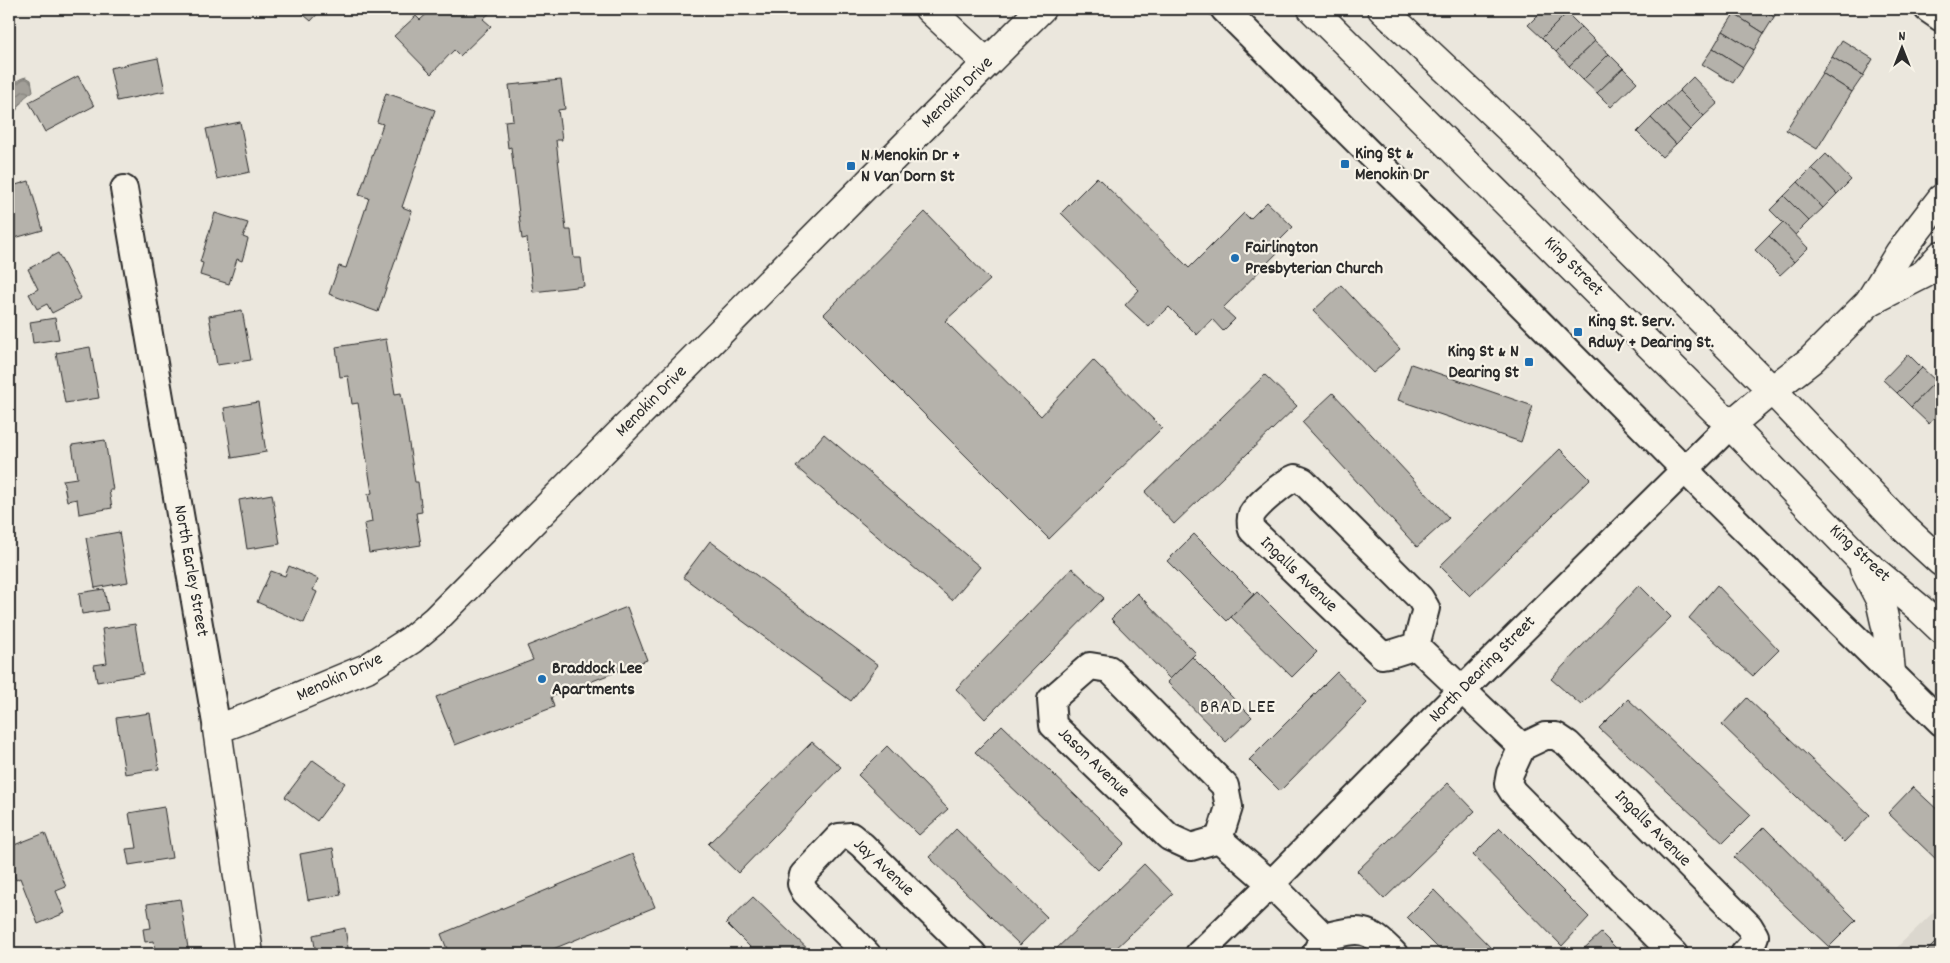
<svg xmlns="http://www.w3.org/2000/svg" width="1950" height="963" font-family="Dekko,sans-serif">
	<defs>
		<pattern id="water-waves" width="16" height="10" patternUnits="userSpaceOnUse" patternTransform="scale(1.25)"><rect width="16" height="10" fill="#a29f98"/><path d="M0 5q4-4 8 0t8 0" fill="none" stroke="#84827c"/></pattern>
	</defs>
	<rect width="100%" height="100%" fill="#ebe7dd"/>
	<filter id="ink" filterUnits="userSpaceOnUse"><feTurbulence type="fractalNoise" baseFrequency=".02" numOctaves="2"/><feDisplacementMap in="SourceGraphic" scale="10" xChannelSelector="R" yChannelSelector="G"/><feConvolveMatrix kernelMatrix="1 2 1 2 8 2 1 2 1" color-interpolation-filters="sRGB"/></filter>
	<g filter="url(#ink)">
		<polygon fill="#dbd7ce" points="1941,905 1941,954 1890,954"/>
		<path fill="url(#water-waves)" stroke="#72716c" d="M26,77L31,80L33,91L24,98L16,111L9,110C9,95 9,81 26,77Z"/>
		<g fill="#b5b2ab" stroke="#2b2b2b">
			<polygon points="297,9 322,9 311,21"/>
			<polygon points="432,9 494,9 483,19 491,26 460,56 454,50 431,74 394,36 416,16 420,20"/>
			<polygon points="1544,9 1563,9 1567,13 1542,38 1528,25"/>
			<polygon points="1737,9 1761,9 1774,17 1764,33 1734,14"/>
			<polygon points="1761,9 1779,9 1774,17"/>
			<polygon points="1567,13 1581,27 1556,52 1542,38"/>
			<polygon points="1734,14 1764,33 1754,50 1723,31"/>
			<polygon points="1581,27 1595,41 1569,66 1556,52"/>
			<polygon points="1723,31 1754,50 1743,67 1713,48"/>
			<polygon points="1842,40 1873,59 1863,76 1832,57"/>
			<polygon points="1595,41 1609,54 1583,80 1569,66"/>
			<polygon points="1713,48 1743,67 1733,83 1702,64"/>
			<polygon points="1609,54 1623,68 1597,93 1583,80"/>
			<polygon points="1832,57 1863,76 1852,92 1822,73"/>
			<polygon points="158,58 165,91 117,101 110,68"/>
			<polygon points="1623,68 1637,82 1611,107 1597,93"/>
			<polygon points="1822,73 1852,92 1817,149 1786,130"/>
			<polygon points="78,76 94,106 45,132 29,102"/>
			<polygon points="1693,77 1718,103 1704,116 1679,91"/>
			<polygon points="561,80 565,109 558,110 562,140 556,140 566,230 571,230 574,258 581,258 584,286 533,292 527,238 522,239 511,147 508,148 505,121 513,120 509,85"/>
			<polygon points="1679,91 1704,116 1690,130 1665,104"/>
			<polygon points="386,93 435,110 402,207 412,211 378,312 329,294 339,266 346,268 369,198 359,195 383,124 377,122"/>
			<polygon points="1665,104 1690,130 1676,144 1651,118"/>
			<polygon points="1651,118 1676,144 1662,157 1637,132"/>
			<polygon points="240,122 250,172 217,179 206,129"/>
			<polygon points="1826,154 1851,180 1837,194 1812,168"/>
			<polygon points="1812,168 1837,194 1823,208 1798,182"/>
			<polygon points="1097,177 1189,268 1244,213 1250,219 1267,202 1293,227 1276,244 1281,249 1223,308 1235,319 1223,331 1212,319 1197,335 1169,307 1149,327 1125,305 1139,290 1061,213"/>
			<polygon points="29,181 43,230 11,239 9,233 9,187"/>
			<polygon points="1798,182 1823,208 1809,221 1784,196"/>
			<polygon points="1784,196 1809,221 1795,235 1770,210"/>
			<polygon points="925,212 990,280 945,321 1041,416 1093,360 1162,428 1049,539 824,314"/>
			<polygon points="215,213 248,223 243,237 248,239 242,261 237,259 229,284 200,275 203,263 200,262"/>
			<polygon points="1783,222 1808,248 1794,262 1769,236"/>
			<polygon points="1769,236 1794,262 1780,275 1755,250"/>
			<polygon points="58,253 81,298 52,313 47,304 37,309 29,294 38,289 28,269"/>
			<polygon points="1341,285 1400,349 1373,373 1313,311"/>
			<polygon points="242,310 251,360 217,365 209,316"/>
			<polygon points="55,318 59,339 33,343 30,322"/>
			<polygon points="386,339 395,394 401,393 415,482 418,482 422,512 416,513 421,545 369,553 364,524 372,522 368,494 372,493 358,403 352,404 348,376 340,377 336,347"/>
			<polygon points="90,347 99,398 65,403 56,353"/>
			<polygon points="1908,354 1922,368 1897,393 1883,380"/>
			<polygon points="1411,364 1533,406 1521,442 1398,400"/>
			<polygon points="1922,368 1936,381 1911,407 1897,393"/>
			<polygon points="1265,375 1297,406 1174,524 1145,492"/>
			<polygon points="1936,381 1941,386 1941,411 1929,424 1911,407"/>
			<polygon points="1333,393 1449,518 1417,547 1302,422"/>
			<polygon points="258,402 266,452 232,458 224,408"/>
			<polygon points="824,434 980,567 952,600 796,467"/>
			<polygon points="105,440 113,490 109,490 112,508 79,514 77,499 67,501 63,480 77,478 72,445"/>
			<polygon points="1560,449 1590,479 1470,596 1440,566"/>
			<polygon points="272,494 280,544 247,549 239,500"/>
			<polygon points="119,532 128,582 95,588 86,538"/>
			<polygon points="1194,534 1254,594 1227,621 1167,561"/>
			<polygon points="710,541 878,665 851,701 683,577"/>
			<polygon points="289,566 318,579 313,590 317,592 304,623 257,602 271,571 285,576"/>
			<polygon points="1072,568 1104,598 985,719 956,689"/>
			<polygon points="1639,585 1671,617 1581,705 1551,679"/>
			<polygon points="1717,585 1779,650 1753,676 1689,618"/>
			<polygon points="104,589 108,610 82,614 79,593"/>
			<polygon points="1257,592 1317,652 1292,677 1231,617"/>
			<polygon points="1137,593 1196,653 1170,679 1111,619"/>
			<polygon points="627,607 647,660 551,697 554,707 455,745 436,697 533,660 527,646"/>
			<polygon points="135,624 143,674 97,682 94,665 107,663 102,629"/>
			<polygon points="1192,657 1252,717 1226,742 1167,682"/>
			<polygon points="1337,672 1367,703 1280,791 1249,760"/>
			<polygon points="1747,698 1870,815 1844,842 1722,725"/>
			<polygon points="1628,699 1751,815 1723,843 1599,728"/>
			<polygon points="150,713 159,769 125,774 116,718"/>
			<polygon points="1002,725 1125,843 1098,870 975,752"/>
			<polygon points="812,742 841,767 738,873 708,844"/>
			<polygon points="887,746 948,809 919,835 858,775"/>
			<polygon points="313,760 345,783 317,821 285,797"/>
			<polygon points="1448,783 1475,811 1384,899 1357,871"/>
			<polygon points="1913,787 1941,813 1941,864 1888,813"/>
			<polygon points="164,807 172,858 129,865 126,849 137,848 133,824 131,825 129,813"/>
			<polygon points="1764,827 1856,920 1829,947 1734,857"/>
			<polygon points="1500,828 1589,917 1562,946 1473,855"/>
			<polygon points="956,829 1047,917 1020,945 929,857"/>
			<polygon points="45,833 66,887 56,891 65,913 38,924 20,878 16,880 9,863 9,847"/>
			<polygon points="333,848 341,895 308,900 300,854"/>
			<polygon points="633,854 655,907 541,954 449,954 441,934"/>
			<polygon points="1144,864 1173,894 1110,954 1053,954 1052,953"/>
			<polygon points="1434,890 1497,954 1444,954 1407,917"/>
			<polygon points="753,897 813,954 757,954 726,923"/>
			<polygon points="180,899 189,954 156,954 154,941 145,942 143,929 151,928 147,904"/>
			<polygon points="345,928 349,954 316,954 313,935"/>
			<polygon points="1601,933 1622,954 1578,954"/>
			<polygon points="1941,937 1941,954 1924,954"/>
			<polygon points="62,947 63,954 26,954 26,952"/>
		</g>
		<g fill="none" stroke-linecap="round" stroke-linejoin="round">
			<g stroke="#2b2b2b" stroke-width="30">
				<g id="minor">
					<polyline points="1224,9 1503,286 1709,494 1941,722"/>
					<polyline points="1928,9 1941,18"/>
					<polyline points="124,189 217,729"/>
					<path d="M1295,478L1303,481L1420,598L1426,608L1416,646L1394,653L1382,655L1252,530C1251,525 1249,520 1252,514C1257,505 1284,482 1295,478Z"/>
					<polyline points="1416,646 1522,747"/>
					<polygon points="1090,666 1109,669 1225,786 1229,807 1219,839 1191,847 1169,837 1053,725 1051,700"/>
					<polyline points="1219,839 1271,884 1324,937"/>
					<polyline points="867,954 805,892 801,884 803,875 839,837 851,836 862,845 973,954"/>
					<polyline points="1199,954 1271,884 1459,693 1730,425"/>
					<path d="M1315,954L1324,937C1360,928 1367,926 1394,954"/>
					<polyline points="1674,954 1513,792 1508,784 1510,773 1522,747 1545,736 1556,736 1568,744 1749,926 1755,936 1751,946 1744,954"/>
				</g>
			</g>
			<g stroke="#2b2b2b" stroke-width="31">
				<g id="tertiary">
					<polyline points="1869,302 1924,274 1941,255"/>
					<polyline points="1730,425 1772,390 1811,360 1869,302 1900,252 1941,199"/>
					<polyline points="249,954 217,729 247,718 367,668 411,640 435,620 987,63"/>
				</g>
			</g>
			<g stroke="#2b2b2b" stroke-width="31">
				<polyline id="secondary" points="929,9 987,63 1041,9"/>
			</g>
			<g stroke="#2b2b2b" stroke-width="31">
				<g id="primary">
					<polyline points="1312,9 1730,425 1859,558 1920,609 1941,629"/>
					<polyline points="1382,9 1515,134 1772,390 1904,528 1941,562"/>
					<polyline points="1864,569 1880,600 1887,631 1891,672"/>
				</g>
			</g>
			<use href="#minor" stroke="#f7f3e8" stroke-width="26"/>
			<use href="#tertiary" stroke="#f7f3e8" stroke-width="28"/>
			<use href="#secondary" stroke="#f7f3e8" stroke-width="28"/>
			<use href="#primary" stroke="#f7f3e8" stroke-width="28"/>
		</g>
	</g>
	<g fill="#1f6fb2" stroke="#f7f3e8" stroke-width="2">
		<rect x="1340" y="159" width="10" height="10" rx="2.5"/>
		<rect x="846" y="161" width="10" height="10" rx="2.5"/>
		<circle cx="1235" cy="258" r="5"/>
		<rect x="1573" y="327" width="10" height="10" rx="2.5"/>
		<rect x="1524" y="357" width="10" height="10" rx="2.5"/>
		<circle cx="542" cy="679" r="5"/>
	</g>
	<g text-anchor="middle" dominant-baseline="central" stroke-width="4.5" stroke-linejoin="round" paint-order="stroke">
		<g font-size="18" fill="#2b2b2b" stroke="#f7f3e8">
			<text transform="translate(958 93) rotate(-45)">Menokin Drive</text>
			<text transform="translate(1573 267) rotate(45)">King Street</text>
			<text transform="translate(652 402) rotate(-45)">Menokin Drive</text>
			<text transform="translate(1859 554) rotate(43)">King Street</text>
			<text transform="translate(190 571) rotate(80)">North Earley Street</text>
			<text transform="translate(1298 575) rotate(44)">Ingalls Avenue</text>
			<text transform="translate(1483 670) rotate(-45)">North Dearing Street</text>
			<text transform="translate(340 678) rotate(-25)">Menokin Drive</text>
			<text transform="translate(1093 763) rotate(44)">Jason Avenue</text>
			<text transform="translate(1652 829) rotate(45)">Ingalls Avenue</text>
			<text transform="translate(883 868) rotate(43)">Jay Avenue</text>
		</g>
		<g font-size="18" font-weight="bold" fill="#2b2b2b" stroke="#f7f3e8" text-anchor="start">
			<text x="1355" y="154">King St &amp;<tspan x="1355" dy="21">Menokin Dr</tspan></text>
			<text x="861" y="156">N Menokin Dr +<tspan x="861" dy="21">N Van Dorn St</tspan></text>
			<text x="1245" y="248">Fairlington<tspan x="1245" dy="21">Presbyterian Church</tspan></text>
			<text x="1588" y="322">King St. Serv.<tspan x="1588" dy="21">Rdwy + Dearing St.</tspan></text>
			<text x="1519" y="352" text-anchor="end">King St &amp; N<tspan x="1519" dy="21">Dearing St</tspan></text>
			<text x="552" y="669">Braddock Lee<tspan x="552" dy="21">Apartments</tspan></text>
		</g>
		<g font-size="19" letter-spacing="1" fill="#2b2b2b" stroke="#f7f3e8">
			<text x="1238" y="708">BRAD LEE</text>
		</g>
	</g>
	<rect width="1950" height="963" fill="none" stroke="#f7f3e8" stroke-width="30"/>
	<rect x="15" y="15" width="1920" height="933" fill="none" stroke="#2b2b2b" stroke-width="2" filter="url(#ink)"/>
	<g transform="translate(1902 48)" stroke="#f7f3e8" stroke-width="4" paint-order="stroke">
	<path d="M0-4L9 19L0 12L-9 19Z" fill="#2b2b2b"/>
	<text y="-8" font-size="14" font-weight="bold" text-anchor="middle" fill="#2b2b2b">N</text>
	</g>
</svg>
